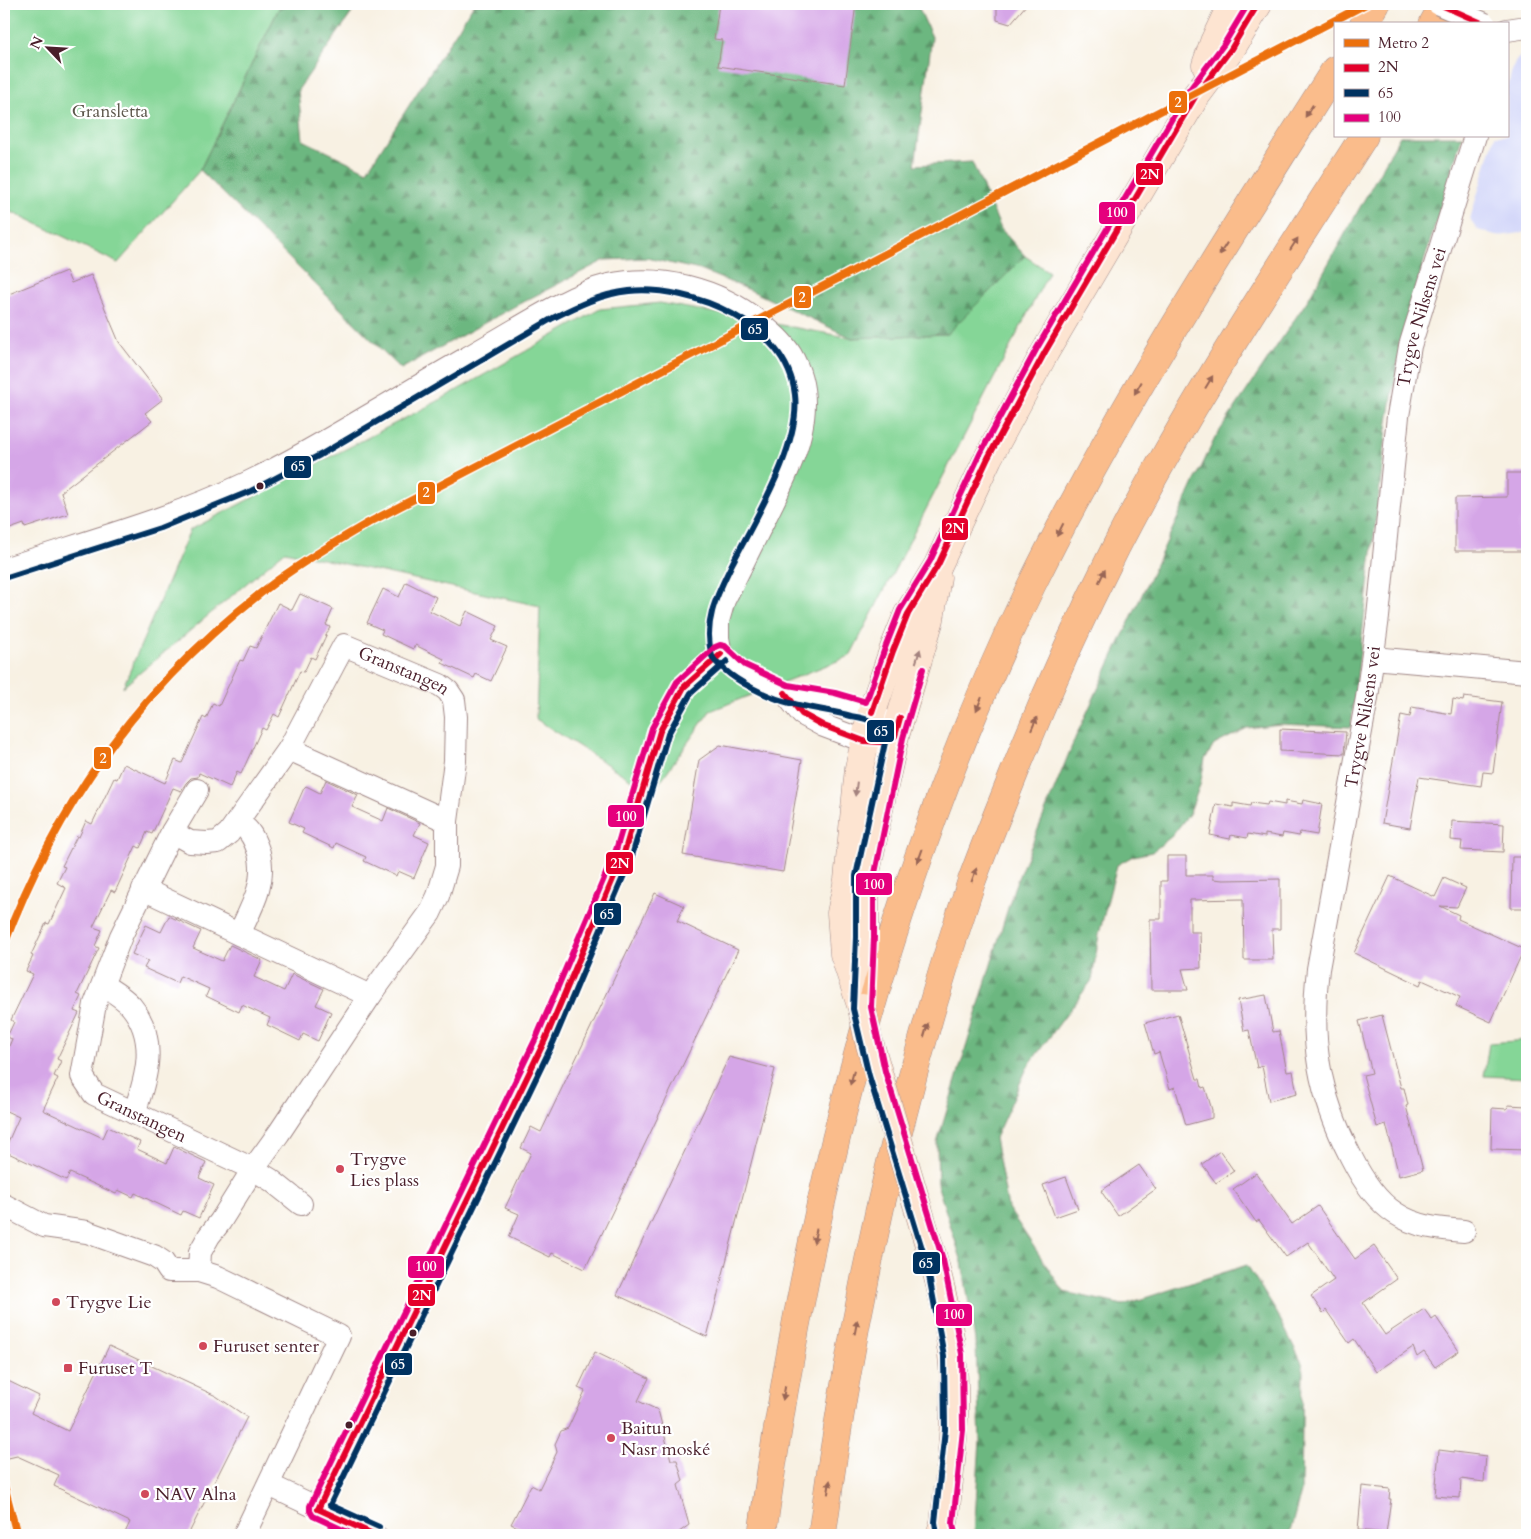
<svg xmlns="http://www.w3.org/2000/svg" width="1531" height="1539" font-family="Cardo,serif">
	<defs>
		<pattern id="forest-firs" width="22" height="20" patternUnits="userSpaceOnUse" patternTransform="scale(1.25)"><rect width="22" height="20" fill="#6cb780"/><path d="M5 1l3.5 6h-7zM16 11l3.5 6h-7z" fill="#5b9469"/></pattern>
	</defs>
	<rect width="100%" height="100%" fill="#fff"/>
	<filter id="ink" filterUnits="userSpaceOnUse"><feTurbulence type="fractalNoise" baseFrequency=".02" numOctaves="2"/><feDisplacementMap in="SourceGraphic" scale="10" xChannelSelector="R" yChannelSelector="G"/><feConvolveMatrix kernelMatrix="1 2 1 2 8 2 1 2 1" color-interpolation-filters="sRGB"/></filter>
	<filter id="wash" filterUnits="userSpaceOnUse"><feTurbulence type="fractalNoise" baseFrequency=".0096" numOctaves="4" result="noise"/><feDisplacementMap in="SourceGraphic" scale="20" xChannelSelector="R" yChannelSelector="G"/><feGaussianBlur stdDeviation="1.12" result="paint"/><feColorMatrix in="noise" values="0 0 0 0 0 0 0 0 0 0 0 0 0 0 0 0 0 1.4 0 .05"/><feComposite in="paint" operator="in"/></filter>
	<g filter="url(#wash)">
		<rect width="100%" height="100%" fill="#f8f1e3"/>
		<polygon fill="#d4d8f9" points="1527,49 1527,232 1499,236 1478,230 1470,219 1495,136 1507,136 1507,91 1512,69 1516,61"/>
		<g fill="#85d697" stroke="#687a61">
			<polygon points="4,4 281,4 200,170 118,263 17,214 4,210"/>
			<polygon points="1025,256 1049,272 850,656 710,711 652,793 536,719 540,606 285,551 123,687 190,530 438,401 600,309 660,303 852,338 946,334"/>
			<polygon points="1527,1040 1527,1078 1484,1076 1489,1043"/>
		</g>
		<g fill="url(#forest-firs)" stroke="#5b6b56">
			<polygon points="281,4 358,4 298,90 303,140 367,171 474,4 917,4 932,37 915,165 972,162 1001,229 1025,256 947,334 852,338 750,290 700,270 647,258 605,260 519,304 401,369 200,170"/>
			<polygon points="1400,136 1462,136 1403,331 1387,428 1351,727 1280,724 1247,728 1214,745 1205,759 1200,785 1189,814 1172,836 1152,852 1133,856 1117,865 1099,934 1092,980 1028,1066 995,1138 1008,1208 1064,1292 1123,1305 1247,1265 1277,1313 1303,1365 1301,1492 1289,1535 974,1535 980,1440 976,1346 962,1262 938,1187 937,1143 967,1044 1014,888 1076,736 1215,438 1309,298"/>
		</g>
		<g id="blocks">
			<g fill="#d5a6e7">
				<polygon points="719,4 856,4 845,85 718,66 722,40 714,39"/>
				<polygon points="997,4 1027,4 1010,24 997,20"/>
				<polygon points="66,271 71,283 91,275 119,342 163,399 145,413 152,421 61,492 68,514 25,528 24,524 4,531 4,296"/>
				<polygon points="1507,473 1527,473 1527,551 1455,551 1455,498 1507,497"/>
				<polygon points="406,582 436,597 430,611 460,626 467,611 498,626 491,640 507,647 491,681 476,674 474,678 442,663 444,659 415,645 413,649 381,634 383,630 367,623 383,589 399,597"/>
				<polygon points="300,594 333,609 326,625 330,627 315,659 311,657 304,672 300,671 279,717 274,714 266,730 262,728 241,774 237,772 230,787 199,773 198,777 191,778 186,783 181,791 173,788 152,834 147,832 140,848 136,846 115,892 111,890 93,927 102,930 95,946 99,948 77,994 81,996 74,1011 79,1013 57,1059 61,1061 54,1076 58,1078 43,1110 103,1138 108,1127 140,1142 137,1149 167,1163 174,1147 206,1162 199,1178 214,1185 199,1218 183,1211 181,1215 135,1193 133,1197 118,1190 116,1194 70,1173 66,1180 4,1151 19,1117 4,1110 4,1058 12,1039 7,1037 14,1022 11,1020 33,974 26,971 33,956 31,955 46,923 49,924 66,888 57,883 65,867 62,866 77,836 79,837 86,821 92,824 114,778 117,779 124,764 165,783 175,760 182,763 203,717 206,719 213,703 219,706 240,660 243,661 250,646 256,648 278,603 292,610"/>
				<polygon points="1464,697 1502,702 1493,773 1483,772 1481,786 1419,777 1410,828 1382,823 1401,715 1410,717 1412,707 1451,714 1453,699 1463,701"/>
				<polygon points="1280,729 1346,732 1344,754 1280,751"/>
				<polygon points="720,745 802,760 783,872 683,855 699,760"/>
				<polygon points="326,780 358,795 352,807 383,821 388,808 420,823 414,835 429,842 414,878 398,871 396,876 364,861 366,857 336,843 334,848 302,833 304,829 289,822 304,788 306,786 320,793"/>
				<polygon points="1303,800 1322,804 1317,835 1300,832 1299,836 1283,833 1282,837 1265,834 1265,837 1248,834 1247,838 1231,835 1230,839 1210,835 1216,804 1233,807 1233,803 1250,806 1251,803 1267,805 1268,802 1285,805 1285,801 1302,804"/>
				<polygon points="1452,821 1504,824 1503,852 1461,850 1462,841 1451,840"/>
				<polygon points="1167,856 1186,856 1186,875 1213,875 1213,879 1223,880 1280,879 1280,929 1272,929 1273,960 1244,960 1243,899 1190,900 1190,932 1200,932 1201,968 1182,969 1188,990 1151,990 1150,919 1161,919 1161,881 1167,881"/>
				<polygon points="1512,857 1527,857 1527,908 1511,908"/>
				<polygon points="1390,876 1435,897 1444,878 1466,888 1457,907 1440,906 1459,915 1458,919 1524,949 1491,1022 1456,1006 1460,997 1422,980 1420,985 1354,953"/>
				<polygon points="655,893 684,906 677,921 738,950 585,1269 552,1253 550,1257 509,1237 519,1214 505,1208 531,1153 521,1148 531,1127 541,1132"/>
				<polygon points="169,916 201,931 193,948 222,961 230,945 262,960 254,977 284,991 292,974 324,989 316,1005 331,1012 318,1041 303,1034 300,1041 267,1025 270,1018 242,1005 239,1012 206,996 209,989 180,976 177,983 144,968 148,961 132,954 146,925 161,932"/>
				<polygon points="1266,995 1273,1032 1279,1031 1287,1072 1293,1071 1297,1094 1269,1101 1262,1066 1257,1068 1249,1030 1244,1031 1238,1000"/>
				<polygon points="1178,1014 1197,1079 1200,1079 1202,1088 1205,1087 1212,1110 1212,1118 1186,1125 1175,1087 1170,1089 1159,1052 1154,1054 1145,1023"/>
				<polygon points="1382,1015 1401,1088 1404,1088 1408,1105 1406,1106 1423,1170 1399,1176 1386,1124 1377,1127 1363,1075 1372,1073 1359,1021"/>
				<polygon points="729,1057 775,1069 707,1337 617,1295"/>
				<polygon points="1508,1105 1527,1106 1527,1150 1491,1149 1492,1108 1507,1109"/>
				<polygon points="1220,1151 1234,1171 1216,1183 1202,1164"/>
				<polygon points="1139,1165 1156,1189 1118,1216 1101,1191"/>
				<polygon points="1256,1173 1292,1224 1318,1206 1355,1259 1374,1246 1397,1279 1363,1303 1385,1335 1424,1309 1432,1320 1436,1317 1459,1351 1435,1367 1424,1352 1417,1357 1413,1347 1376,1372 1354,1339 1349,1343 1326,1310 1323,1313 1311,1296 1334,1280 1308,1242 1286,1257 1259,1220 1256,1222 1233,1189"/>
				<polygon points="1066,1177 1078,1209 1055,1217 1043,1185"/>
				<polygon points="109,1346 216,1396 247,1417 188,1535 124,1535 130,1522 54,1486 59,1475 17,1456 4,1459 4,1379 39,1396 31,1413 68,1431"/>
				<polygon points="595,1352 649,1378 638,1401 658,1410 671,1460 677,1460 683,1481 678,1485 689,1525 675,1535 535,1535 511,1524 531,1485 539,1489 557,1452 555,1444 561,1431 568,1428 585,1391 578,1388"/>
				<polygon points="1439,1450 1486,1456 1484,1482 1461,1479 1460,1498 1435,1496"/>
				<polygon points="1362,1486 1390,1489 1389,1499 1391,1499 1386,1533 1358,1530"/>
			</g>
		</g>
	</g>
	<g filter="url(#ink)">
		<use href="#blocks" fill-opacity="0" stroke="#a18887" stroke-width="1"/>
		<g fill="none" stroke-linecap="round" stroke-linejoin="round">
			<g stroke="#a18887" stroke-width="24">
				<g id="minor">
					<polyline points="1507,30 1527,27"/>
					<path d="M4,569C85,542 169,520 247,483C294,461 337,434 382,408C418,386 455,365 491,344C524,325 572,294 609,285C660,274 718,289 759,322C771,332 783,342 791,355C822,407 791,465 768,512C753,542 739,571 724,600L718,621V638L721,654L740,672L785,693L833,702L872,712L885,722L895,736L880,742L864,741L824,726L802,714L785,693"/>
					<polyline points="1373,658 1527,672"/>
					<polyline points="289,749 447,821"/>
					<path id="s1" d="M197,790L172,832L121,936L95,1004L82,1076L94,1094L253,1169L271,1180L301,1204"/>
					<path d="M237,822C241,825 247,828 249,832C254,838 257,847 259,853C267,883 251,908 239,934"/>
					<path id="s2" d="M172,832L190,842L207,843L218,842L229,833L289,749L344,645L440,685L448,691L454,700L456,717L455,761L447,821V866L438,896L430,913L370,996L279,1133L253,1169L220,1222L209,1236L200,1252L199,1271"/>
					<polyline points="143,889 370,996"/>
					<path d="M103,985C112,991 123,997 131,1006C158,1039 147,1077 134,1113"/>
					<polyline points="4,1205 44,1226 87,1232 154,1256 163,1262 169,1271 199,1271 218,1277 339,1336 244,1535"/>
					<path id="s3" d="M1464,1231C1439,1229 1416,1227 1395,1213C1375,1200 1361,1177 1351,1157C1318,1093 1310,1040 1318,969L1367,698L1378,617L1398,416L1410,346L1475,136"/>
					<polyline points="269,1485 375,1535"/>
					<polyline points="318,1509 545,1040 615,877 624,853 660,731 684,687 721,654"/>
				</g>
			</g>
			<g stroke="#a18887" stroke-width="29">
				<g id="secondary">
					<polyline points="1206,65 1214,42 1232,4"/>
					<polyline points="863,992 865,937 865,877 882,795 895,736 930,619 937,577"/>
					<polyline points="862,1008 844,954 841,913 848,880 859,768 872,712 893,651 908,614 938,565 988,458 1045,352 1195,97 1231,49 1258,4"/>
					<path d="M925,1232C938,1272 948,1313 952,1355C958,1411 951,1467 944,1523L940,1535"/>
				</g>
			</g>
			<g stroke="#a18887" stroke-width="29">
				<g id="motorway">
					<polyline points="1364,24 1376,4"/>
					<polyline points="1433,24 1444,4"/>
					<path d="M762,1535C806,1211 887,881 1031,586C1119,407 1228,239 1335,70"/>
					<path d="M822,1535C851,1314 900,1094 971,883C984,847 999,811 1013,776C1044,698 1078,622 1116,547C1189,404 1278,271 1364,136"/>
				</g>
			</g>
			<use href="#minor" stroke="#fff" stroke-width="22"/>
			<use href="#secondary" stroke="#fde4d1" stroke-width="28"/>
			<use href="#motorway" stroke="#fabc8b" stroke-width="28"/>
			<g stroke="#a18887" stroke-width="24" stroke-linecap="butt">
				<polyline id="minor-bridge" points="1439,4 1485,24"/>
			</g>
			<g stroke="#a18887" stroke-width="29" stroke-linecap="butt">
				<polyline id="secondary-bridge" points="862,1008 868,1038 925,1232"/>
			</g>
			<use href="#minor-bridge" stroke="#fff" stroke-width="22"/>
			<use href="#secondary-bridge" stroke="#fde4d1" stroke-width="28"/>
			<g stroke="#fff" stroke-width="10">
				<g id="bus-1">
					<polyline points="1439,4 1484,24"/>
					<polyline points="785,693 802,714 824,726 864,741 880,742 895,736 900,718"/>
					<polyline points="872,712 893,651 908,614 938,565 988,458 1045,352 1195,97 1231,49 1258,4"/>
					<polyline points="318,1509 545,1040 624,853 660,731 684,687 721,654"/>
					<polyline points="318,1509 375,1535"/>
				</g>
			</g>
			<g stroke="#fff" stroke-width="10">
				<g id="bus-2">
					<path d="M7,577L160,528L251,491L320,455L553,318C577,306 601,294 629,291C692,285 787,324 795,395C801,445 755,519 732,564C718,593 702,622 712,656C714,662 721,666 725,670C738,682 766,696 783,701C805,708 829,710 851,716C857,717 865,718 870,721C877,726 881,731 886,738L856,876V937L853,1009L869,1076L927,1265L944,1356L945,1430L935,1522L937,1535"/>
					<polyline points="379,1527 330,1505 553,1043 632,856 668,734 691,693 727,661"/>
				</g>
			</g>
			<g stroke="#fff" stroke-width="10">
				<g id="bus-3">
					<polyline points="923,669 903,738 874,878 874,937 871,1007 885,1071 943,1260 962,1354 963,1430 953,1523 955,1534"/>
					<polyline points="354,1535 313,1516 310,1511 310,1506 537,1036 616,850 652,728 677,682 715,647 720,645 725,646 745,665 788,685 835,693 866,702 885,648 900,610 930,561 980,454 1037,348 1187,93 1224,44 1248,4"/>
				</g>
			</g>
			<use href="#bus-1" stroke="#e4002b" stroke-width="6"/>
			<use href="#bus-2" stroke="#003260" stroke-width="6"/>
			<use href="#bus-3" stroke="#e5007d" stroke-width="6"/>
			<g stroke="#fff" stroke-width="11">
				<g id="metro-1">
					<path d="M4,945C59,797 151,674 278,580C307,559 337,541 368,523L1366,4"/>
					<polyline points="4,1485 17,1535"/>
				</g>
			</g>
			<use href="#metro-1" stroke="#ec700c" stroke-width="8"/>
		</g>
		<defs><path id="oneway-solid" d="M-6-.8H1V-3.2L6.5 0L1 3.2V.8H-6Z" transform="scale(1.25)"/></defs>
		<g fill="#996656">
			<use href="#oneway-solid" transform="translate(1309 111) rotate(122)"/>
			<use href="#oneway-solid" transform="translate(1294 244) rotate(-57)"/>
			<use href="#oneway-solid" transform="translate(1223 249) rotate(122)"/>
			<use href="#oneway-solid" transform="translate(1209 382) rotate(-59)"/>
			<use href="#oneway-solid" transform="translate(1138 388) rotate(120)"/>
			<use href="#oneway-solid" transform="translate(1060 530) rotate(117)"/>
			<use href="#oneway-solid" transform="translate(1102 576) rotate(-64)"/>
			<use href="#oneway-solid" transform="translate(979 704) rotate(113)"/>
			<use href="#oneway-solid" transform="translate(1034 724) rotate(-67)"/>
			<use href="#oneway-solid" transform="translate(920 856) rotate(110)"/>
			<use href="#oneway-solid" transform="translate(974 875) rotate(-70)"/>
			<use href="#oneway-solid" transform="translate(926 1030) rotate(-73)"/>
			<use href="#oneway-solid" transform="translate(852 1078) rotate(105)"/>
			<use href="#oneway-solid" transform="translate(815 1236) rotate(102)"/>
			<use href="#oneway-solid" transform="translate(856 1327) rotate(-79)"/>
			<use href="#oneway-solid" transform="translate(784 1393) rotate(100)"/>
			<use href="#oneway-solid" transform="translate(829 1487) rotate(-81)"/>
		</g>
		<g fill="#a4827e">
			<use href="#oneway-solid" transform="translate(918 656) rotate(-72)"/>
			<use href="#oneway-solid" transform="translate(856 789) rotate(97)"/>
		</g>
	</g>
	<g fill="#4a1f2b" stroke="#fff" stroke-width="2">
		<circle cx="260" cy="486" r="4.5"/>
		<circle cx="413" cy="1333" r="4.5"/>
		<circle cx="349" cy="1425" r="4.5"/>
	</g>
	<g fill="#d1495b" stroke="#fff" stroke-width="2">
		<circle cx="340" cy="1169" r="5"/>
		<circle cx="56" cy="1302" r="5"/>
		<circle cx="203" cy="1346" r="5"/>
		<rect x="63" y="1363" width="10" height="10" rx="2.5"/>
		<circle cx="611" cy="1438" r="5"/>
		<circle cx="145" cy="1494" r="5"/>
	</g>
	<g text-anchor="middle" dominant-baseline="central" stroke-width="4.5" stroke-linejoin="round" paint-order="stroke">
		<g font-size="18" fill="#5c564b" stroke="#fff">
			<text x="110" y="111">Gransletta</text>
		</g>
		<g font-size="18" fill="#4a1f2b" stroke="#fff">
			<text stroke="none"><textPath href="#s3" startOffset="999">Trygve Nilsens vei</textPath></text>
			<text stroke="none"><textPath href="#s2" startOffset="349">Granstangen</textPath></text>
			<text stroke="none"><textPath href="#s3" startOffset="594">Trygve Nilsens vei</textPath></text>
			<text stroke="none"><textPath href="#s1" startOffset="385">Granstangen</textPath></text>
		</g>
		<g font-size="18" fill="#4a1f2b" stroke="#fff" text-anchor="start">
			<text x="350" y="1159">Trygve<tspan x="350" dy="21">Lies plass</tspan></text>
			<text x="66" y="1302">Trygve Lie</text>
			<text x="213" y="1346">Furuset senter</text>
			<text x="78" y="1368">Furuset T</text>
			<text x="621" y="1428">Baitun<tspan x="621" dy="21">Nasr moské</tspan></text>
			<text x="155" y="1494">NAV Alna</text>
		</g>
	</g>
	<g stroke="#fff" stroke-width="2">
		<rect x="1168" y="90" width="20" height="24" rx="5" fill="#ec700c"/>
		<rect x="1135" y="162" width="29" height="24" rx="5" fill="#e4002b"/>
		<rect x="1098" y="201" width="38" height="24" rx="5" fill="#e5007d"/>
		<rect x="793" y="285" width="19" height="24" rx="5" fill="#ec700c"/>
		<rect x="740" y="317" width="29" height="24" rx="5" fill="#003260"/>
		<rect x="283" y="455" width="29" height="24" rx="5" fill="#003260"/>
		<rect x="417" y="481" width="19" height="24" rx="5" fill="#ec700c"/>
		<rect x="941" y="517" width="28" height="24" rx="5" fill="#e4002b"/>
		<rect x="866" y="719" width="29" height="24" rx="5" fill="#003260"/>
		<rect x="93" y="746" width="19" height="24" rx="5" fill="#ec700c"/>
		<rect x="607" y="804" width="38" height="24" rx="5" fill="#e5007d"/>
		<rect x="605" y="851" width="29" height="24" rx="5" fill="#e4002b"/>
		<rect x="855" y="872" width="38" height="24" rx="5" fill="#e5007d"/>
		<rect x="593" y="902" width="29" height="24" rx="5" fill="#003260"/>
		<rect x="912" y="1251" width="29" height="24" rx="5" fill="#003260"/>
		<rect x="407" y="1255" width="38" height="24" rx="5" fill="#e5007d"/>
		<rect x="407" y="1283" width="29" height="24" rx="5" fill="#e4002b"/>
		<rect x="935" y="1303" width="38" height="24" rx="5" fill="#e5007d"/>
		<rect x="384" y="1352" width="29" height="24" rx="5" fill="#003260"/>
	</g>
	<g font-size="14" text-anchor="middle" font-weight="bold" fill="#fff">
		<text x="1178" y="107">2</text>
		<text x="1150" y="179">2N</text>
		<text x="1117" y="217">100</text>
		<text x="802" y="302">2</text>
		<text x="755" y="334">65</text>
		<text x="298" y="471">65</text>
		<text x="426" y="497">2</text>
		<text x="955" y="533">2N</text>
		<text x="881" y="736">65</text>
		<text x="103" y="763">2</text>
		<text x="626" y="821">100</text>
		<text x="620" y="868">2N</text>
		<text x="874" y="889">100</text>
		<text x="607" y="919">65</text>
		<text x="926" y="1268">65</text>
		<text x="426" y="1271">100</text>
		<text x="422" y="1300">2N</text>
		<text x="954" y="1319">100</text>
		<text x="398" y="1369">65</text>
	</g>
	<rect width="1531" height="1539" fill="none" stroke="#fff" stroke-width="20"/>
	<rect x="1334" y="22" width="175" height="115" fill="#ffffff" stroke="#b7a5aa"/>
	<rect x="1344" y="39" width="25" height="8" fill="#ec700c" stroke="#b7a5aa"/>
	<text x="1378" y="48" font-size="15" fill="#4a1f2b">Metro 2</text>
	<rect x="1344" y="64" width="25" height="8" fill="#e4002b" stroke="#b7a5aa"/>
	<text x="1378" y="72" font-size="15" fill="#4a1f2b">2N</text>
	<rect x="1344" y="89" width="25" height="8" fill="#003260" stroke="#b7a5aa"/>
	<text x="1378" y="98" font-size="15" fill="#4a1f2b">65</text>
	<rect x="1344" y="114" width="25" height="8" fill="#e5007d" stroke="#b7a5aa"/>
	<text x="1378" y="122" font-size="15" fill="#4a1f2b">100</text>
	<g transform="translate(48 48) rotate(295)" stroke="#ffffff" stroke-width="4" paint-order="stroke">
	<path d="M0-4L9 19L0 12L-9 19Z" fill="#4a1f2b"/>
	<text y="-8" font-size="14" font-weight="bold" text-anchor="middle" fill="#4a1f2b">N</text>
	</g>
</svg>
